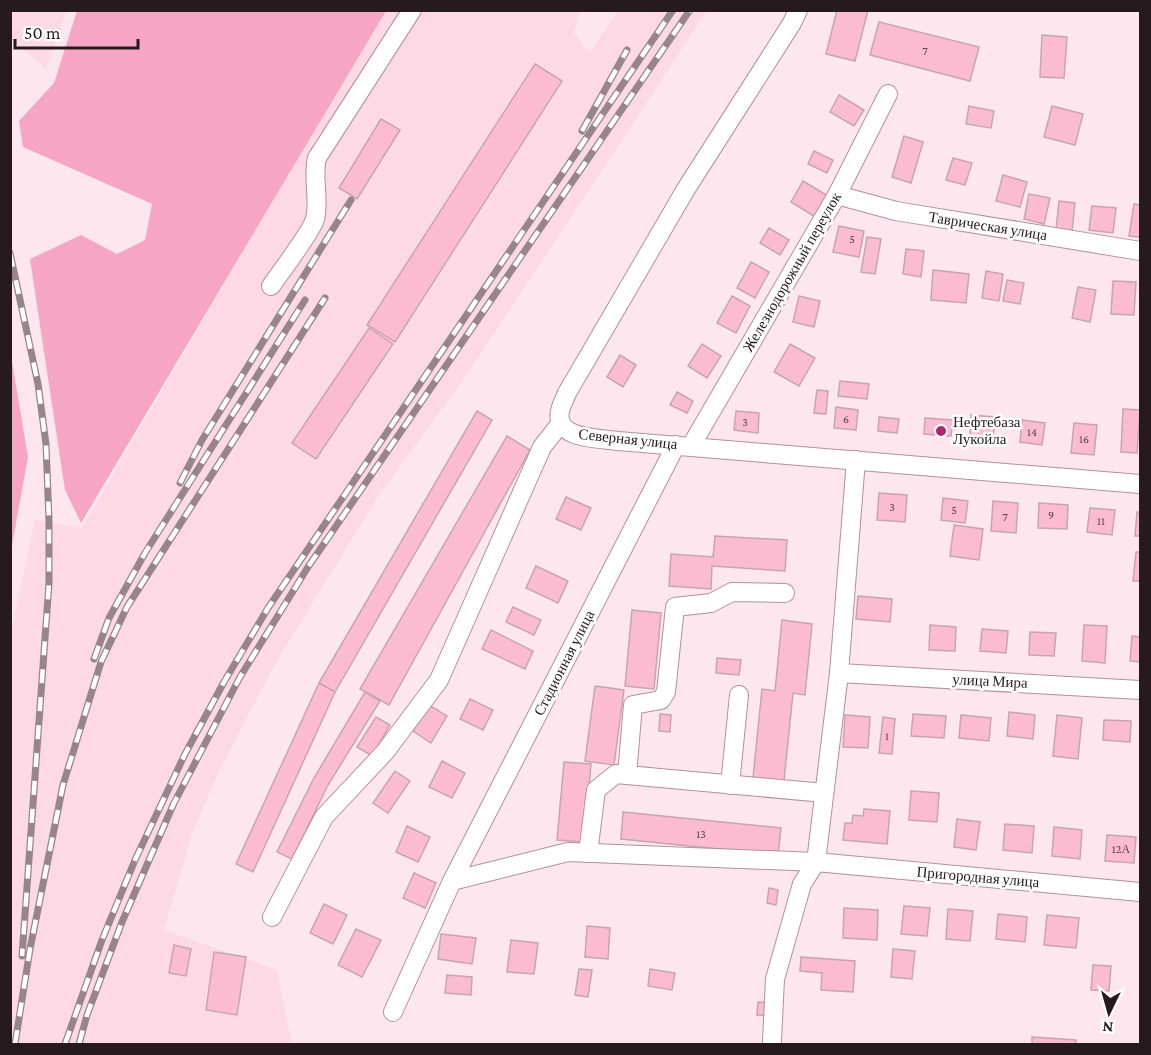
<svg xmlns="http://www.w3.org/2000/svg" width="1151" height="1055" font-family="'Crimson Pro',serif">
	<rect width="100%" height="100%" fill="#fde6ed"/>
	<g fill="#fdd8e5">
		<polygon points="11,10 66,11 46,69 11,39"/>
		<polygon points="384,11 580,11 574,33 590,53 617,11 707,11 468,373 377,498 274,666 217,775 192,834 164,930 277,970 292,1044 11,1044 10,635 35,520 82,528"/>
	</g>
	<g fill="#f6a6c4">
		<polygon points="77,11 386,11 81,523 65,490 30,259 81,235 117,254 145,240 152,204 23,147 19,121 54,83"/>
		<polygon points="11,356 28,457 11,551 10,551"/>
	</g>
	<g fill="#fbbcd2" stroke="#c8a4b0" stroke-width="1.5">
		<polygon points="837,10 868,10 855,61 826,54"/>
		<polygon points="879,22 979,47 970,81 870,55"/>
		<polygon points="1042,35 1067,37 1064,78 1040,77"/>
		<polygon points="535,64 562,81 395,342 367,325"/>
		<polygon points="839,95 864,110 854,126 830,112"/>
		<polygon points="969,106 994,111 991,128 966,124"/>
		<polygon points="1052,106 1083,114 1075,145 1044,137"/>
		<polygon points="381,119 400,130 357,199 339,188"/>
		<polygon points="904,136 923,142 911,183 892,177"/>
		<polygon points="814,151 833,160 827,173 808,164"/>
		<polygon points="953,158 972,163 965,185 946,180"/>
		<polygon points="1003,175 1027,182 1020,207 996,201"/>
		<polygon points="803,181 828,196 815,217 791,202"/>
		<polygon points="1029,194 1050,198 1044,224 1024,219"/>
		<polygon points="1059,201 1075,203 1072,232 1056,230"/>
		<polygon points="1134,204 1140,205 1140,237 1129,236"/>
		<polygon points="1092,206 1116,208 1113,233 1089,230"/>
		<polygon points="839,226 864,231 859,257 833,252"/>
		<polygon points="769,228 789,240 780,255 760,243"/>
		<polygon points="867,237 881,239 875,274 861,272"/>
		<polygon points="906,249 924,251 921,277 903,274"/>
		<polygon points="751,262 769,272 755,298 737,288"/>
		<polygon points="933,270 969,274 966,303 931,300"/>
		<polygon points="986,271 1003,274 999,301 982,298"/>
		<polygon points="1007,280 1024,283 1020,304 1003,301"/>
		<polygon points="1113,281 1136,282 1134,315 1111,314"/>
		<polygon points="1078,287 1096,290 1090,322 1072,318"/>
		<polygon points="732,296 750,306 736,333 717,323"/>
		<polygon points="799,296 820,301 814,327 793,322"/>
		<polygon points="369,328 393,344 316,459 292,443"/>
		<polygon points="702,344 721,356 707,378 688,366"/>
		<polygon points="790,344 815,358 799,386 774,372"/>
		<polygon points="620,355 636,365 623,387 607,377"/>
		<polygon points="840,381 869,384 867,399 838,396"/>
		<polygon points="817,390 828,391 826,414 814,413"/>
		<polygon points="677,392 693,401 687,413 670,405"/>
		<polygon points="836,407 858,410 856,430 834,428"/>
		<polygon points="1123,409 1140,410 1137,453 1121,452"/>
		<polygon points="477,411 492,420 335,692 319,683"/>
		<polygon points="736,411 759,413 758,433 734,430"/>
		<polygon points="971,415 995,417 993,441 970,440"/>
		<polygon points="879,417 899,419 897,433 878,431"/>
		<polygon points="925,418 953,420 951,436 924,434"/>
		<polygon points="1022,420 1045,423 1042,445 1020,442"/>
		<polygon points="1074,423 1097,425 1094,455 1071,453"/>
		<polygon points="507,436 530,450 389,705 360,689"/>
		<polygon points="879,493 907,495 905,522 877,520"/>
		<polygon points="566,497 591,508 581,530 556,519"/>
		<polygon points="943,498 968,501 965,523 941,520"/>
		<polygon points="993,501 1018,503 1016,533 991,531"/>
		<polygon points="1039,503 1068,505 1067,529 1038,528"/>
		<polygon points="1090,508 1115,510 1112,535 1087,532"/>
		<polygon points="1137,512 1140,513 1140,536 1135,536"/>
		<polygon points="954,525 983,529 979,560 950,556"/>
		<polygon points="715,536 787,540 785,571 712,566 711,589 669,586 671,554 713,557"/>
		<polygon points="1136,552 1140,552 1140,581 1133,581"/>
		<polygon points="536,566 568,581 558,603 526,588"/>
		<polygon points="858,596 892,599 890,622 856,619"/>
		<polygon points="513,607 541,620 534,635 506,622"/>
		<polygon points="632,610 661,613 654,689 625,686"/>
		<polygon points="782,620 812,624 805,695 793,693 784,781 753,778 762,689 775,691"/>
		<polygon points="930,625 956,627 955,651 929,650"/>
		<polygon points="1084,625 1107,626 1105,663 1082,661"/>
		<polygon points="982,629 1008,631 1006,653 980,651"/>
		<polygon points="491,630 533,651 525,669 482,649"/>
		<polygon points="1030,632 1056,633 1054,656 1029,655"/>
		<polygon points="1132,636 1140,637 1140,662 1130,661"/>
		<polygon points="717,658 741,660 739,675 716,673"/>
		<polygon points="319,683 335,692 253,872 236,864"/>
		<polygon points="595,686 624,690 614,765 585,761"/>
		<polygon points="365,692 380,701 328,785 292,859 277,852 314,778"/>
		<polygon points="470,699 493,710 483,730 460,719"/>
		<polygon points="429,705 447,716 431,743 413,731"/>
		<polygon points="1009,712 1035,715 1033,739 1007,736"/>
		<polygon points="660,714 671,715 670,732 659,731"/>
		<polygon points="913,714 946,716 944,738 911,736"/>
		<polygon points="845,715 870,717 868,748 843,747"/>
		<polygon points="961,715 991,718 989,741 959,738"/>
		<polygon points="1057,715 1082,718 1078,759 1053,756"/>
		<polygon points="376,717 390,725 372,756 357,747"/>
		<polygon points="883,717 895,719 892,754 879,753"/>
		<polygon points="1104,720 1131,721 1130,742 1103,740"/>
		<polygon points="442,761 465,773 452,798 429,787"/>
		<polygon points="564,762 591,764 584,842 557,840"/>
		<polygon points="395,771 410,781 388,813 373,803"/>
		<polygon points="911,791 939,793 937,822 909,820"/>
		<polygon points="864,809 890,811 887,844 843,840 845,823 852,823 853,815 863,816"/>
		<polygon points="623,812 781,828 778,855 621,839"/>
		<polygon points="957,819 980,822 976,850 954,847"/>
		<polygon points="1005,824 1034,826 1032,853 1003,850"/>
		<polygon points="407,826 430,837 418,862 396,852"/>
		<polygon points="1054,827 1082,830 1080,859 1052,856"/>
		<polygon points="1107,835 1136,837 1134,863 1105,861"/>
		<polygon points="414,873 436,883 425,908 403,898"/>
		<polygon points="769,888 778,890 776,905 767,903"/>
		<polygon points="324,904 347,915 333,944 310,933"/>
		<polygon points="904,906 930,908 927,936 901,934"/>
		<polygon points="844,908 878,910 877,940 843,938"/>
		<polygon points="948,909 973,911 970,941 946,939"/>
		<polygon points="998,914 1027,917 1025,942 996,939"/>
		<polygon points="1047,915 1079,918 1076,948 1044,945"/>
		<polygon points="587,926 610,928 608,959 585,957"/>
		<polygon points="356,929 381,940 362,977 338,965"/>
		<polygon points="441,934 476,938 472,964 438,959"/>
		<polygon points="511,940 538,943 534,974 507,972"/>
		<polygon points="174,945 191,949 186,976 169,973"/>
		<polygon points="893,949 915,951 912,979 891,977"/>
		<polygon points="214,952 246,957 237,1015 206,1010"/>
		<polygon points="801,957 855,961 853,992 821,990 822,973 800,971"/>
		<polygon points="1093,965 1111,966 1109,991 1091,990"/>
		<polygon points="579,969 592,970 588,997 575,995"/>
		<polygon points="650,969 675,973 672,990 648,986"/>
		<polygon points="447,975 472,977 471,995 445,993"/>
		<polygon points="758,1002 771,1003 770,1016 757,1015"/>
		<polygon points="1032,1037 1076,1040 1076,1044 1032,1044"/>
	</g>
	<g fill="none" stroke-linecap="round" stroke-linejoin="round">
		<g stroke="#b3909c" stroke-width="20">
			<g id="minor">
				<path d="M798,10L792,23L686,189L567,393C565,399 561,405 560,411C554,440 600,438 618,441L1140,484"/>
				<polyline points="837,195 896,211 1140,251"/>
				<path d="M271,286C280,273 312,231 315,219C320,198 312,178 317,158L412,10"/>
				<polyline points="691,446 837,195 888,94"/>
				<polyline points="839,673 1140,690"/>
				<polyline points="627,775 633,705 661,700 666,692 675,607 711,603 732,592 785,593"/>
				<polyline points="730,785 739,695"/>
				<polyline points="588,853 596,790 616,774 824,793"/>
				<polyline points="452,881 568,852 816,862 1140,892"/>
				<polyline points="272,917 324,817 385,752 439,680 542,447 561,423"/>
				<polyline points="393,1012 452,881 676,445"/>
				<polyline points="772,1041 775,979 802,884 816,862 839,673 856,460"/>
			</g>
		</g>
		<use href="#minor" stroke="#fff" stroke-width="18"/>
		<g stroke="#97858b" stroke-width="7">
			<g id="rail">
				<polyline points="582,131 627,50"/>
				<polyline points="10,253 38,384 46,444 49,520 49,583 22,956"/>
				<polyline points="180,483 202,440 351,200"/>
				<polyline points="94,659 109,618 145,553 305,300"/>
				<polyline points="15,1044 30,949 63,785 101,662 127,607 325,298"/>
				<polyline points="65,1044 102,940 135,860 185,754 224,682 268,608 673,10"/>
				<polyline points="79,1044 87,1015 122,922 174,803 240,677 308,567 690,10"/>
			</g>
		</g>
		<use href="#rail" stroke="#fff" stroke-width="4.5" stroke-dasharray="14" stroke-linecap="butt"/>
	</g>
	<circle fill="#af286b" stroke="#fff" stroke-width="2" cx="941" cy="431" r="6"/>
	<g text-anchor="middle" dominant-baseline="central" stroke-width="5" stroke-linejoin="round" paint-order="stroke">
		<g font-size="12" fill="#5c424c">
			<text x="925" y="51">7</text>
			<text x="852" y="239">5</text>
			<text x="846" y="419">6</text>
			<text x="745" y="422">3</text>
			<text x="1032" y="432">14</text>
			<text x="1084" y="439">16</text>
			<text x="892" y="507">3</text>
			<text x="954" y="510">5</text>
			<text x="1051" y="515">9</text>
			<text x="1005" y="517">7</text>
			<text x="1101" y="521">11</text>
			<text x="887" y="736">1</text>
			<text x="701" y="834">13</text>
			<text x="1121" y="849">12А</text>
		</g>
		<g font-size="15" fill="#271a1f" stroke="#fff">
			<text transform="translate(988 226) rotate(9)">Таврическая улица</text>
			<text transform="translate(792 272) rotate(-60)">Железнодорожный переулок</text>
			<text transform="translate(628 439) rotate(6)">Северная улица</text>
			<text transform="translate(564 663) rotate(-63)">Стадионная улица</text>
			<text transform="translate(990 681) rotate(3)">улица Мира</text>
			<text transform="translate(978 877) rotate(5)">Пригородная улица</text>
		</g>
		<g font-size="15" fill="#271a1f" stroke="#fff" text-anchor="start">
			<text x="953" y="422">Нефтебаза<tspan x="953" dy="17">Лукойла</tspan></text>
		</g>
	</g>
	<rect width="1151" height="1055" fill="none" stroke="#271a1f" stroke-width="24"/>
	<g transform="translate(1109 1013) rotate(185)" stroke="#ffffff" stroke-width="4.5" paint-order="stroke">
	<path d="M0-4.5L10 22L0 15L-10 22Z" fill="#271a1f"/>
	<text y="-9" font-size="16" font-weight="bold" text-anchor="middle" fill="#271a1f">N</text>
	</g>
	<path d="M15 39v9h123v-9" fill="none" stroke="#271a1f" stroke-width="3"/>
	<text x="24" y="39" font-size="18" fill="#271a1f" stroke="#ffffff" stroke-width="4.5" paint-order="stroke">50 m</text>
</svg>
